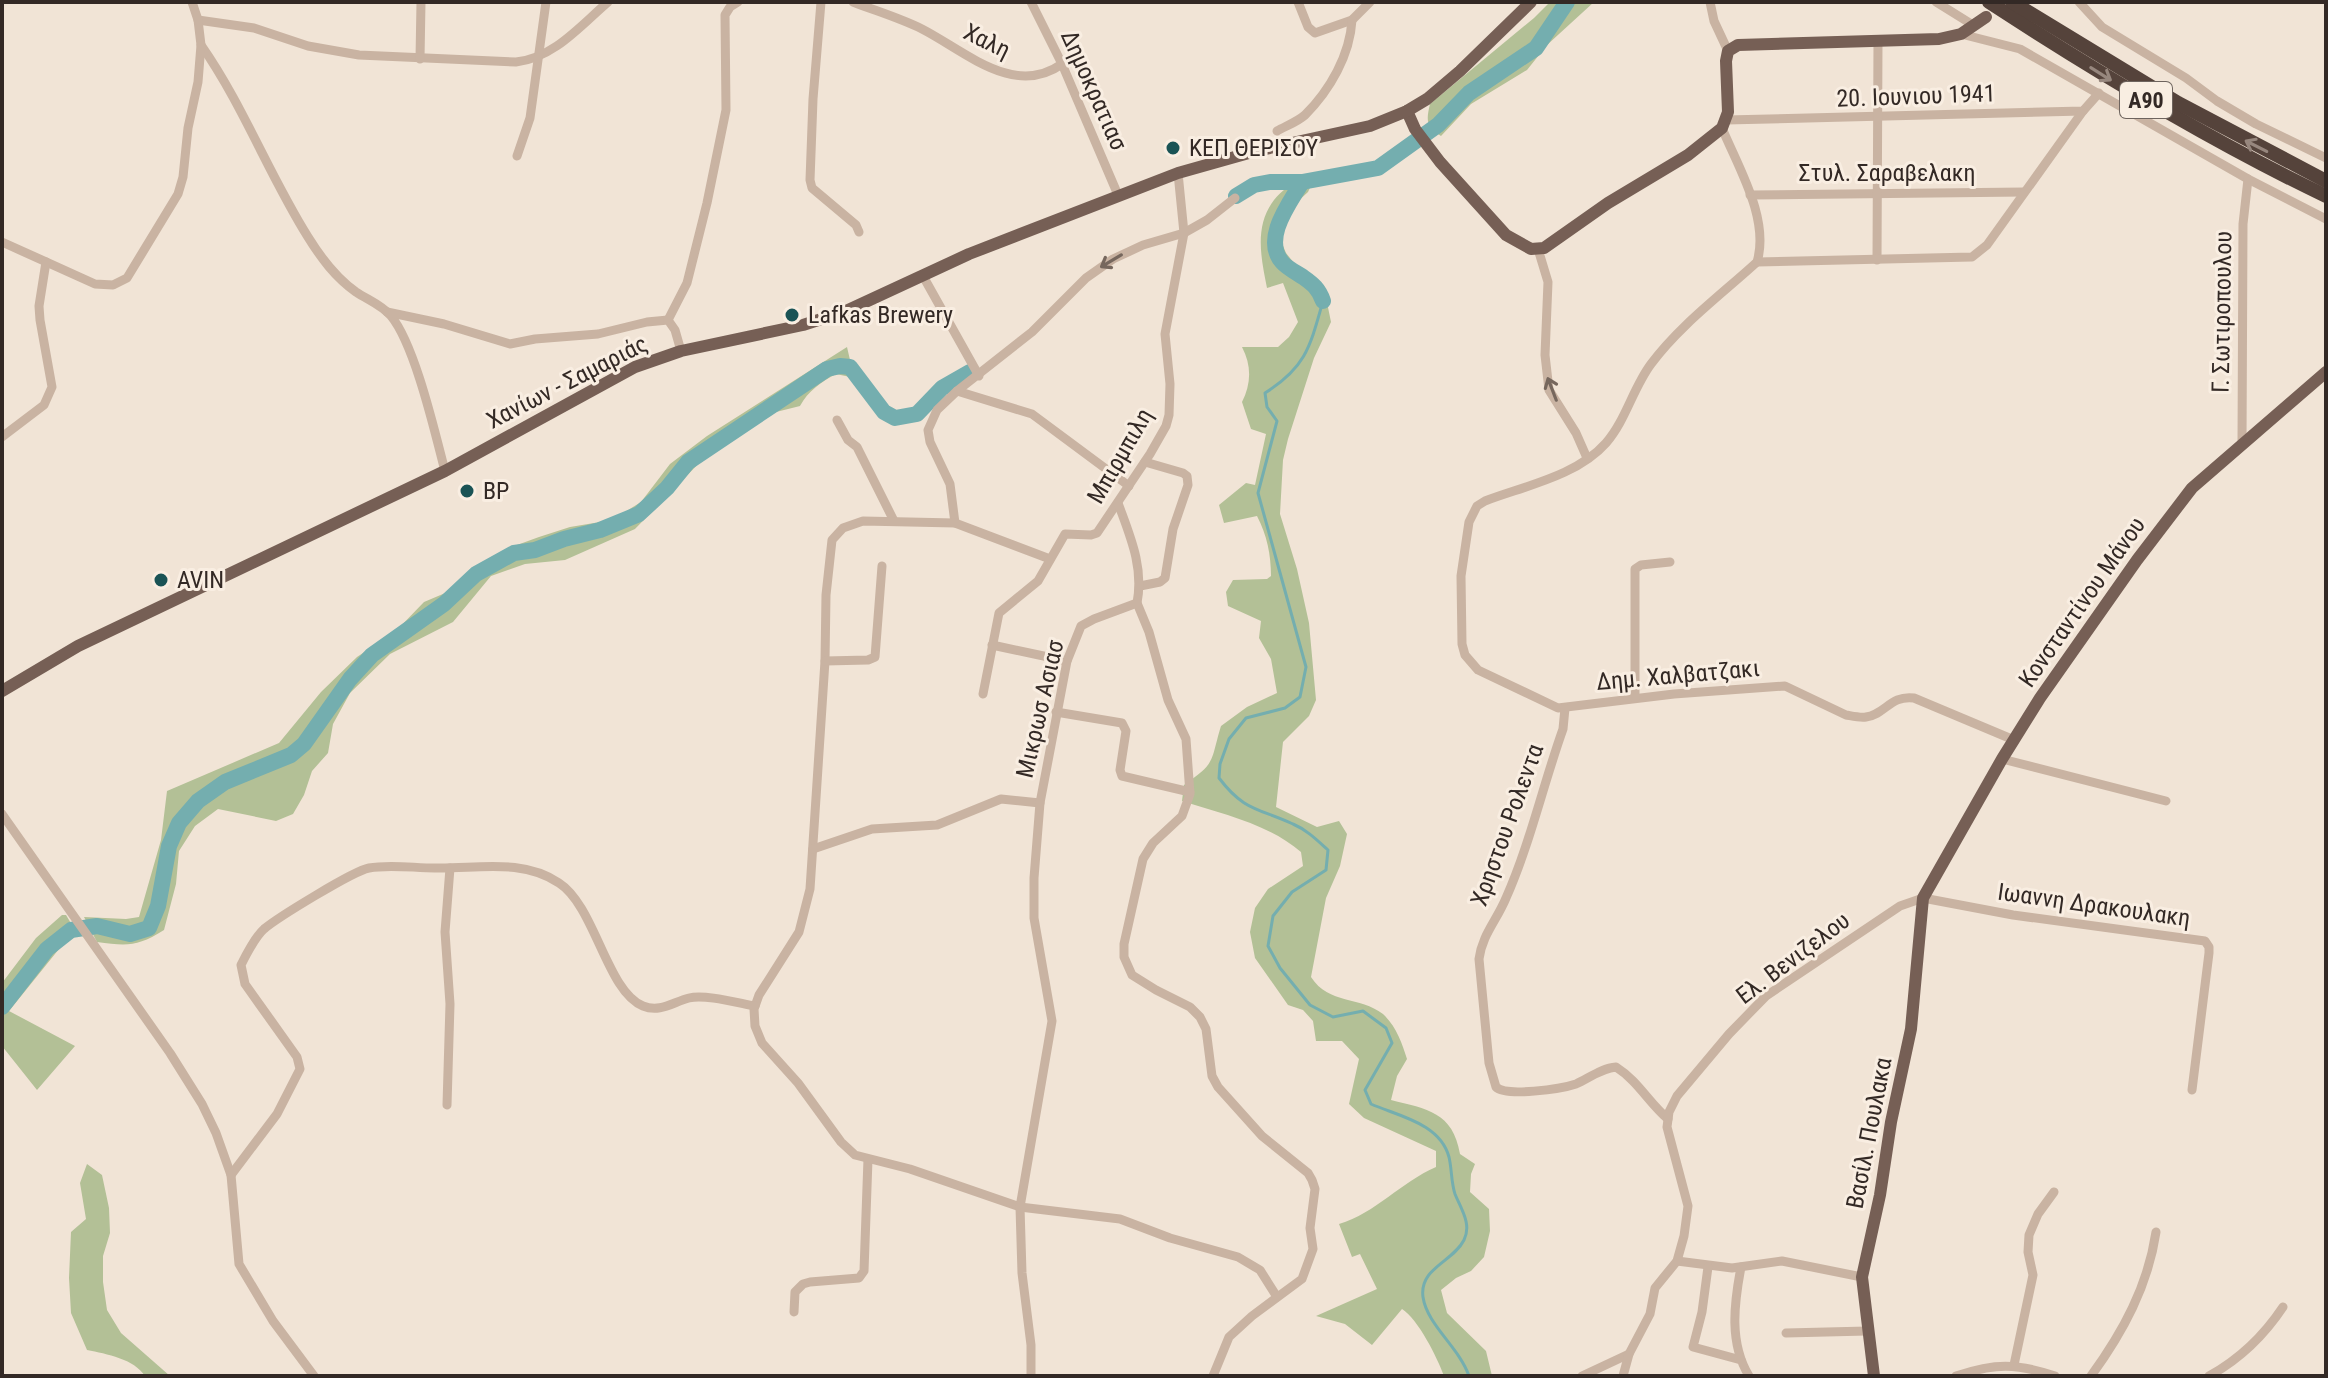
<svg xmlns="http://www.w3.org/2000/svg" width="2328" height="1378" font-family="'Roboto Condensed',sans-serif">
	<rect width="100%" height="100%" fill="#f1e4d6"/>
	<g fill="#b3c096">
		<path d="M1550,2H1594L1547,45L1527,70L1471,104L1441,136C1426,127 1426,121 1430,104L1534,18Z"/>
		<path d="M1316,175L1308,192L1295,204L1288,216L1281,241L1286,253L1294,263L1324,288L1331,322L1314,358L1288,439L1283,460L1280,514L1297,569L1309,623L1316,700L1309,716L1283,742L1276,807L1317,827L1339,821L1347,834L1340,866L1326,898L1311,977C1329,1005 1360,996 1383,1014C1396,1026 1402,1043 1407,1059L1397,1076L1391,1100C1427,1109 1453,1112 1460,1154L1475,1164L1471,1174L1470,1192L1489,1209L1490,1231L1484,1257L1471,1271L1456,1278L1441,1290L1447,1313L1486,1351L1492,1376H1444C1437,1357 1418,1319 1402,1309L1372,1345L1345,1324L1316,1316L1377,1289L1360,1254L1352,1257L1339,1224C1376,1213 1401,1182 1436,1167V1151L1364,1118L1349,1104L1359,1059L1342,1041H1316L1313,1021L1303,1010L1288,1005L1255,958L1250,932L1255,908L1268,889L1303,866L1301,852C1268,824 1223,814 1182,801L1184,785C1217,762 1210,762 1221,726L1247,707L1277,693L1271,659L1259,638L1261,621L1228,606L1226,592L1233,580L1267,579L1271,576C1271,555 1267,535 1257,516L1224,523L1219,505L1246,483L1255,485L1266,434L1251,429L1242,402C1251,384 1252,366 1242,347H1278L1289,337L1298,322L1283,283L1267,288C1261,258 1254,226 1274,200C1281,191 1291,186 1297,176Z"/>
		<path d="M847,347L850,360L871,391L863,393L850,377L836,374C821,382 808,391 800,406L776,412L703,459L635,529L565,560L525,564L491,576L453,622L390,654L350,693L333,724L328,753L312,771L304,795L293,814L276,821L218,809L195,826L179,851L176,884L164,930C137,947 127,946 97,942L84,917L126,919L139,917L161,840L167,791L279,743L321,692L357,657L396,631L424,602L450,591L472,568L506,549L539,537L570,527L612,520L641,502L670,464L707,436Z"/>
		<polygon points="62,915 66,915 78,935 63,944 9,1011 75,1046 37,1090 2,1046 2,983 36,938"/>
		<path d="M87,1164L102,1175L109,1208L110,1233L103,1256V1282L107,1310L121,1333L170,1376H145C134,1359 107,1354 87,1350L71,1313L69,1278L71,1232L86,1219L80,1183Z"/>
	</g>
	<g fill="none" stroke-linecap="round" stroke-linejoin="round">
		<path stroke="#74aeaf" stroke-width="3" d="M1323,301C1310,347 1306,367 1265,393L1267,407L1277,421L1258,493L1306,667L1300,697L1285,708L1246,718L1229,739L1220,764L1219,778C1244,811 1258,808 1293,824C1307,830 1317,840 1328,850L1326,870L1292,892L1273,916L1268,946L1280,968L1310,1005L1333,1017L1363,1011L1386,1028L1392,1043L1365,1090L1371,1104C1398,1116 1440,1123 1449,1157C1452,1170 1451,1182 1455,1194C1461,1209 1472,1224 1464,1240C1453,1262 1419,1268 1423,1297C1427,1325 1459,1347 1469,1376"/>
		<g stroke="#74aeaf" stroke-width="16">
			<path d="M1302,182C1290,203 1262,238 1282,262C1287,268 1297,273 1303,277C1313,284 1319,289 1323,301"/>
			<polyline points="1236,196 1254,185 1270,182 1302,182 1378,168 1438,125 1469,93 1536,48 1567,2"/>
			<polyline points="2,1007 47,949 71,930 97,926 130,934 149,928 158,906 169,846 179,823 198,801 225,782 291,755 304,744 350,679 372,655 444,604 476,574 514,553 535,550 564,539 600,530 639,514 667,488 688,462 827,369 840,366 850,367 884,412 895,418 917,414 942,388 970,372"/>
		</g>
		<g stroke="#c9b3a2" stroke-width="9">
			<polyline points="821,2 813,99 810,180 812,188 856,225 859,232"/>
			<path d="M853,2C876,11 900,18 922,29C965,51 1014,98 1062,64"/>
			<polyline points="1031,2 1062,64 1118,195"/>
			<polyline points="1298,2 1308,27 1315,33 1352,20 1370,2"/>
			<polyline points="1710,2 1714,21 1728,51"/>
			<polyline points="1936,2 1973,25"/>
			<polyline points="2079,2 2102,27 2186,78 2217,101 2256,124 2326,158"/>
			<path d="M198,20L254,28L308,46L359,55L516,62C554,58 581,25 608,2"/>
			<polyline points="1961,34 2020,49 2248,179 2326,219"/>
			<path d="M201,45C243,105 269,175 308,237C321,258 335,277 356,292C368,300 382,305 391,316C415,345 435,433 445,471"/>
			<polyline points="420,59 421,2"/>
			<polyline points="1726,120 2083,111 2099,93"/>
			<path d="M1722,128C1738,167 1770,219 1757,262C1722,294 1680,325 1651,364C1633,388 1626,420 1606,443C1577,476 1524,486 1485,501L1477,506L1469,522L1461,576L1462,644L1465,655L1478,670L1558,708L1674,694L1785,686L1846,715C1852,716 1860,718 1866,717C1886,714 1890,695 1914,698L2014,740"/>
			<path d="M1277,131C1286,126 1297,122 1305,115C1330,90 1350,55 1352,20"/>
			<polyline points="517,156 530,118 546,2"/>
			<polyline points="1750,195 2024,192"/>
			<polyline points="2,242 95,284 113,285 127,278 178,194 183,177 188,128 198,82 201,45 198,20 192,2"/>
			<polyline points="1538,249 1548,282 1545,355 1549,390 1576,433 1587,458"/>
			<polyline points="1877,260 1878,41"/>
			<polyline points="1757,262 1972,257 1987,245 2083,111"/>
			<polyline points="923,276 979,376"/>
			<polyline points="387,312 444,324 510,344 535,339 598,334 647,322 668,320 675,330 681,351"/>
			<polyline points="668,320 687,283 707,203 726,110 725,15 730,7 738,2"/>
			<polyline points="957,391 1032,414 1129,486"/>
			<polyline points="837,420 848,440 857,447 894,521"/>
			<polyline points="2,437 44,405 52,387 40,320 39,306 46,262"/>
			<polyline points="2242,445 2243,224 2248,179"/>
			<polyline points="955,523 950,484 930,442 928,430 937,410 957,391 1032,332 1086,278 1113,259 1143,245 1184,233 1207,220 1235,198"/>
			<polyline points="1050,559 955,523 863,521 843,528 832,540 826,595 825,661 810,889 799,932 759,995 754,1009 755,1026 762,1043 798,1083 841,1142 855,1155 910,1169 1020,1207 1120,1219 1170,1238 1238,1257 1260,1270 1277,1297"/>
			<polyline points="1140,586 1160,582 1165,578 1173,529 1188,485 1187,476 1183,473 1145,462"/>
			<polyline points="1137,603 1149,632 1168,700 1186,739 1190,794 1182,816 1153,843 1143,859 1124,944 1124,957 1132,975 1156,990 1190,1007 1200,1017 1206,1029 1212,1076 1218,1087 1262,1136 1308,1173 1312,1180 1315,1189 1310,1228 1313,1249 1302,1279 1252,1316 1229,1337 1213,1376"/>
			<polyline points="992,645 1067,661"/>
			<polyline points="825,661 868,660 875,657 882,566"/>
			<polyline points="983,694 999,613 1038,581 1065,534 1091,535 1097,533 1150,454 1166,426 1169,415 1170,384 1165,334 1184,233 1178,173"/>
			<polyline points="1635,698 1635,569 1641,565 1670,562"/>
			<path d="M1565,708L1563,729C1543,785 1530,844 1506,898C1497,920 1482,935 1479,959L1489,1063L1496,1087C1506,1097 1561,1089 1576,1084C1589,1078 1602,1068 1616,1067C1638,1081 1649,1103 1668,1119"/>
			<polyline points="1056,712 1122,723 1126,731 1120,770 1122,776 1190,792"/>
			<polyline points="2002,759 2166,801"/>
			<polyline points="2,814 170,1053 202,1104 216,1133 231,1175 239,1264 273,1321 314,1376"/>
			<polyline points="813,849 872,829 937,825 1001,799 1040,803"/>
			<polyline points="447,1105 450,1004 445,932 450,868"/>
			<path d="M231,1175L277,1114L300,1069L297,1057L245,984L241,965C247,953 255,937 264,929C277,918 353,871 369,868C389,864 414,868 435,868C477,869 522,858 559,883C595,906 607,992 643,1006C660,1013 673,1002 689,998C705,994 738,1003 755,1006"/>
			<polyline points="1677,1261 1732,1268 1782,1261 1862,1277"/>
			<polyline points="1708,1267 1702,1312 1693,1347 1741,1360"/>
			<path d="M1741,1267C1734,1304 1729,1343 1749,1376"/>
			<polyline points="794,1312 795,1292 803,1284 810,1282 859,1278 864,1271 868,1159"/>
			<polyline points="1786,1333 1867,1331"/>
			<polyline points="2014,1365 2033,1275 2028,1252 2029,1235 2038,1214 2054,1192"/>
			<path d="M1031,1376V1345L1022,1273L1020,1207L1052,1021L1034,918V878L1040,803L1067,661L1081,626L1094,619L1137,603C1144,567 1130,536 1118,503"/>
			<polyline points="1582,1376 1629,1354"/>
			<polyline points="1623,1376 1629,1354 1650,1314 1655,1288 1677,1261 1684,1236 1688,1206 1667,1127 1669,1112 1677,1096 1729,1034 1766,996 1900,906 1923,898 2013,915 2205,941 2209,947 2209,953 2192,1090"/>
			<path d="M1956,1376C1995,1363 2016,1363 2055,1376"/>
			<path d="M2091,1376C2123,1332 2148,1286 2156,1232"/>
			<path d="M2209,1376C2240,1359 2263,1337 2283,1307"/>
		</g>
		<g stroke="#765f55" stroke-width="12">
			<polyline points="1407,111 1415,129 1440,162 1506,235 1531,249 1544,248 1608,203 1688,155 1722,128 1728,112 1726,61 1728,51 1738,45 1939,39 1961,34 1986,17"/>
			<polyline points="2,691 78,646 445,471 635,367 681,351 803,325 846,311 969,254 1178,173 1256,151 1370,126 1407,111 1427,99 1460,71 1531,2"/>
			<polyline points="1874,1376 1862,1277 1880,1195 1891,1122 1911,1029 1923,898 2002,759 2040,698 2137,560 2192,488 2326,372"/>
		</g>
		<g stroke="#55433b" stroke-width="14">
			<path d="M1989,2C2098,73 2209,140 2326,196"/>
			<polyline points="2012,2 2178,103 2326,181"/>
		</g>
	</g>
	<defs><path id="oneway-shaft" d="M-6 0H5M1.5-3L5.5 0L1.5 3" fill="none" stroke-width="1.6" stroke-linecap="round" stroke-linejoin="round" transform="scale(2)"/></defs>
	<g stroke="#97877e">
		<use href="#oneway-shaft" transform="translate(2101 74) rotate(32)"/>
		<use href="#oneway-shaft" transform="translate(2256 146) rotate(-153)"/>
	</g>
	<g stroke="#76675d">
		<use href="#oneway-shaft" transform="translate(1111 261) rotate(149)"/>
		<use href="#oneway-shaft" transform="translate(1552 389) rotate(-111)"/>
	</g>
	<g fill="#1a5355" stroke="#f9eee2" stroke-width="3">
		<circle cx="1173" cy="148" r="8"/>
		<circle cx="792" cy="315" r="8"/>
		<circle cx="467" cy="491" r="8"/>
		<circle cx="161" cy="580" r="8"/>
	</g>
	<g text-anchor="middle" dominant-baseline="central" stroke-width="6" stroke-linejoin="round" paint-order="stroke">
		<rect fill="#f9eee2" stroke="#6e645e" stroke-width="2" x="2120" y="82" width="52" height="36" rx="6"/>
		<g font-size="22" font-weight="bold" fill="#332925">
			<text x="2146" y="100">Α90</text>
		</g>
		<g font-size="24" fill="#332925" stroke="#f9eee2">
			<text transform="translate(987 41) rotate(26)">Χαλη</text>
			<text transform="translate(1094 90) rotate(66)">Δημοκρατιασ</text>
			<text transform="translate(1916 96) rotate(-2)">20. Ιουνιου 1941</text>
			<text x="1887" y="173">Στυλ. Σαραβελακη</text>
			<text transform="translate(2222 312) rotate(-89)">Γ. Σωτιροπουλου</text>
			<text transform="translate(567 382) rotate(-27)">Χανίων - Σαμαριάς</text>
			<text transform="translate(1120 456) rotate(-60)">Μπιρμπιλη</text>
			<text transform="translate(2082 602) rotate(-55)">Κονσταντίνου Μάνου</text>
			<text transform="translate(1678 675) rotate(-5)">Δημ. Χαλβατζακι</text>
			<text transform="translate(1040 709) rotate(-77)">Μικρωσ Ασιασ</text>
			<text transform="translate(1507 825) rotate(-70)">Χρηστου Ρολεντα</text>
			<text transform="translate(2094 905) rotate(8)">Ιωαννη Δρακουλακη</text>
			<text transform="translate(1793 958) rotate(-37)">Ελ. Βενιζελου</text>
			<text transform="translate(1869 1133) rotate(-79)">Βασίλ. Πουλακα</text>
		</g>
		<g font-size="24" fill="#332925" stroke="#f9eee2" text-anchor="start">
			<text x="1189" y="148">ΚΕΠ ΘΕΡΙΣΟΥ</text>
			<text x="808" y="315">Lafkas Brewery</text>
			<text x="483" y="491">BP</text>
			<text x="177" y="580">AVIN</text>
		</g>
	</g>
	<rect width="2328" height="1378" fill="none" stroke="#332925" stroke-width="8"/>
</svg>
